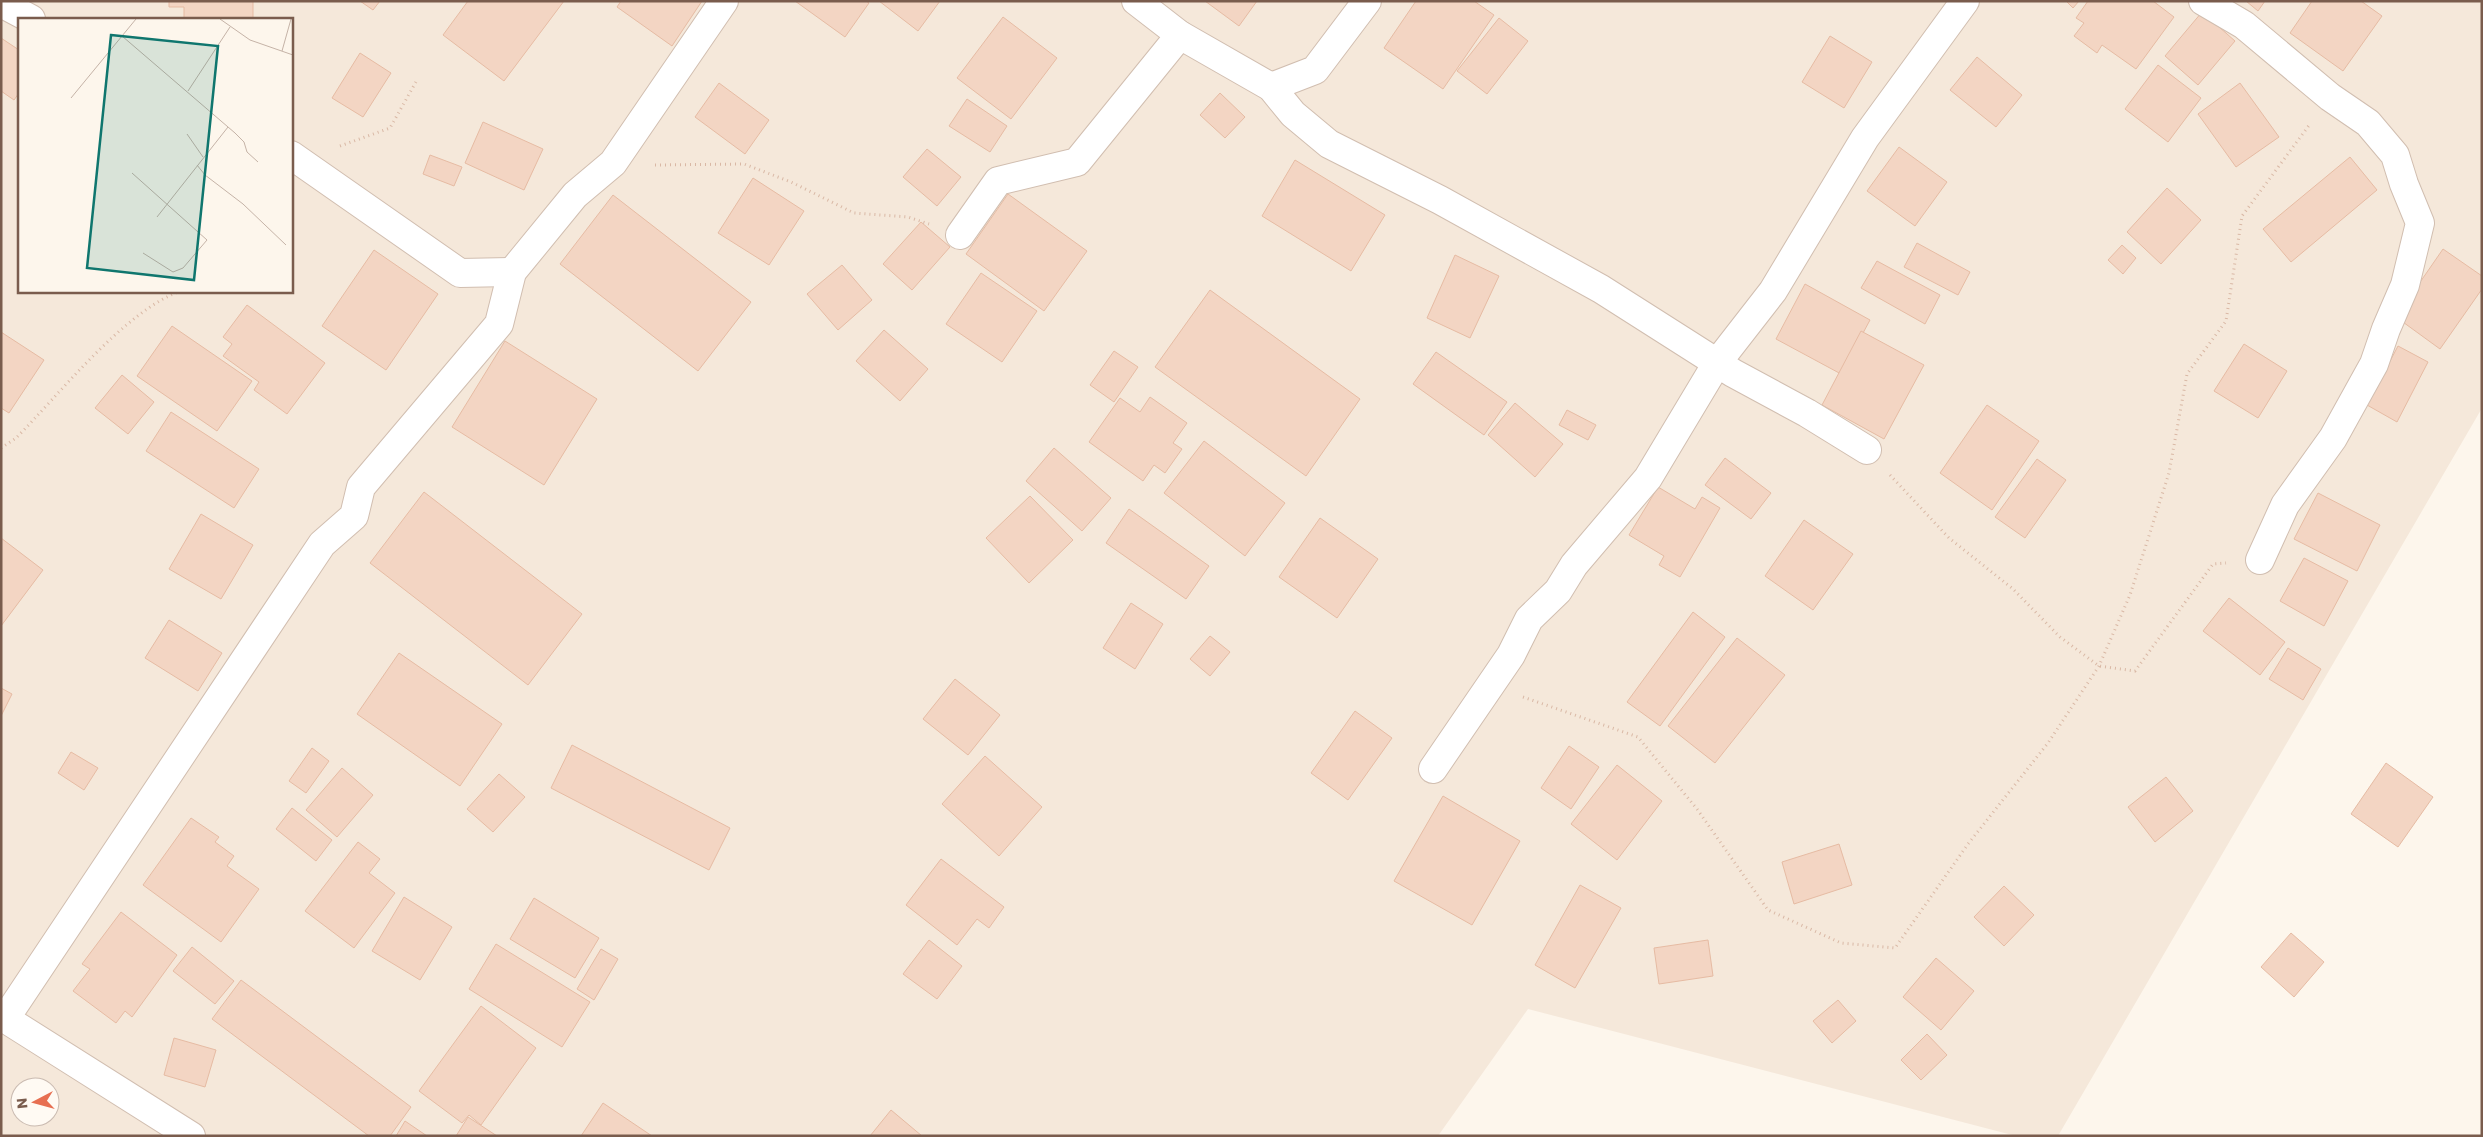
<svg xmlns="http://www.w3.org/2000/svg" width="2483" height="1137" font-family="Poppins,sans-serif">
	<rect width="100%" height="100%" fill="#fdf6ec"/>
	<path fill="#f5e8da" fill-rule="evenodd" d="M1,1H2482V408L2058,1136H2016L1528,1009L1438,1136H1ZM19,19H291V291H19ZM20,1087H50V1117H20Z"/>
	<g fill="#f3d5c3" stroke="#e6bba3">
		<polygon points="169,1 253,1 253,19 184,19 184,7 169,7"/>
		<polygon points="360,1 380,1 373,10"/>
		<polygon points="468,1 564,1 504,81 443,35"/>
		<polygon points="621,1 702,1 672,46 617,7"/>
		<polygon points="795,1 866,1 869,3 845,37"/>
		<polygon points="879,1 940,1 918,31"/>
		<polygon points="1205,1 1257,1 1239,26"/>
		<polygon points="1416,1 1474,1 1494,15 1443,89 1384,48"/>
		<polygon points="2066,1 2079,1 2073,8"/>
		<polygon points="2088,1 2153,1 2174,17 2136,69 2102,45 2097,53 2074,36 2084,23 2076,18"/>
		<polygon points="2246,1 2265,1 2258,11"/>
		<polygon points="2312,1 2361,1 2382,16 2343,71 2290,33"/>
		<polygon points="2202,12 2235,41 2198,85 2165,56"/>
		<polygon points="1003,17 1057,58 1011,119 957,78"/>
		<polygon points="1499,18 1528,41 1487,94 1457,71"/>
		<polygon points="1830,36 1872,62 1844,108 1802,82"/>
		<polygon points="1,38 19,50 19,93 14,100 1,91"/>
		<polygon points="360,53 391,73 363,117 332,98"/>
		<polygon points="1977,57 2022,95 1996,127 1950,90"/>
		<polygon points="2158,65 2201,98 2168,142 2125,109"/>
		<polygon points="719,83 769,120 745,154 695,117"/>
		<polygon points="2240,83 2279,137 2236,167 2198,114"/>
		<polygon points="1220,93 1245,117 1225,138 1200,115"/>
		<polygon points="967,99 1007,126 990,152 949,126"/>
		<polygon points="483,122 543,149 524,190 465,163"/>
		<polygon points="1899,147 1947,182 1915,226 1867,191"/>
		<polygon points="927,149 961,177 937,206 903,177"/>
		<polygon points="430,155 462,167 454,186 423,174"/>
		<polygon points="2350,157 2377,190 2291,262 2263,229"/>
		<polygon points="1295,160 1385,215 1351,271 1262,216"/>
		<polygon points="753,178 804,211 769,265 718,233"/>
		<polygon points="2167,188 2201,220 2161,264 2127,232"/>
		<polygon points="1008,194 1087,251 1044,311 966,254"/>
		<polygon points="613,195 751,302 698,371 560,264"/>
		<polygon points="921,222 950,247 912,290 883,264"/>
		<polygon points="1917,243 1970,272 1958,295 1904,267"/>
		<polygon points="2122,245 2136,258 2123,274 2108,260"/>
		<polygon points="2443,249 2482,276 2482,289 2440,349 2396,317"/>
		<polygon points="374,250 438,294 386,370 322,326"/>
		<polygon points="1455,255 1499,276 1470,338 1427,318"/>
		<polygon points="1877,261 1940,295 1925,324 1861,288"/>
		<polygon points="842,265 872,300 838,330 807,294"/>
		<polygon points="981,273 1037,311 1002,362 946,324"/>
		<polygon points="1805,284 1870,320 1841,374 1776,339"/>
		<polygon points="1210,290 1360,399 1306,476 1155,367"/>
		<polygon points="247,305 325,363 287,414 254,390 259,382 223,356 232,344 223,337"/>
		<polygon points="172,326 252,381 217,431 137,376"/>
		<polygon points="884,330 928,369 900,401 856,361"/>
		<polygon points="1861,331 1924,365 1884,439 1822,405"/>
		<polygon points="1,332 44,360 9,413 1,408"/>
		<polygon points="505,341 597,399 544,485 452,427"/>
		<polygon points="2244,344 2287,371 2258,418 2214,391"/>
		<polygon points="2398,346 2428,362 2397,422 2367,405"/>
		<polygon points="1114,351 1138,367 1114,402 1090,385"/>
		<polygon points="1436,352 1507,402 1484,435 1413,384"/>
		<polygon points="122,375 154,402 128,434 95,408"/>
		<polygon points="1150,397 1187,423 1173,443 1182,449 1165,473 1154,465 1143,481 1089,442 1120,398 1140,412"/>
		<polygon points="1515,403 1563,444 1535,477 1488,435"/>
		<polygon points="1987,405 2039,441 1992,510 1940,473"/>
		<polygon points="1567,410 1596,425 1588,440 1559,425"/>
		<polygon points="171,412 259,469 234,508 146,451"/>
		<polygon points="1204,441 1285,503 1245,556 1164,493"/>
		<polygon points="1054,448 1111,498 1082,531 1026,481"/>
		<polygon points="1725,458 1771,493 1751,519 1705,485"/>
		<polygon points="2037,459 2066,480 2025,538 1995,517"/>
		<polygon points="1658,487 1695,509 1702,497 1720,508 1680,577 1659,565 1664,556 1629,535"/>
		<polygon points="424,492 582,614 528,685 370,563"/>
		<polygon points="2318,493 2380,525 2357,571 2294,539"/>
		<polygon points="1030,496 1073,540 1029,583 986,538"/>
		<polygon points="1129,509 1209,566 1186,599 1106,543"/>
		<polygon points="201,514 253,545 221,599 169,569"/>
		<polygon points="1320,518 1378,559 1337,618 1279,577"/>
		<polygon points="1804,520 1853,554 1813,610 1765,576"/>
		<polygon points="1,538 43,570 1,626"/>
		<polygon points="2304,558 2348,581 2324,626 2280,601"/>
		<polygon points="2229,598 2285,642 2260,675 2203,631"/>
		<polygon points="1131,603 1163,624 1135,669 1103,648"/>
		<polygon points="1693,612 1725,637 1660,726 1627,702"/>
		<polygon points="169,620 222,653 198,691 145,658"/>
		<polygon points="1210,636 1230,652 1210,676 1190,659"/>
		<polygon points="1737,638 1785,675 1715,763 1668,726"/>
		<polygon points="2288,648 2321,669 2303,700 2269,679"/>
		<polygon points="399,653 502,724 460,786 357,714"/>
		<polygon points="955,679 1000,715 968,755 923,719"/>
		<polygon points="1,688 12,694 1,716"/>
		<polygon points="1355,711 1392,738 1348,800 1311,773"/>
		<polygon points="572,745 730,828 709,870 551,788"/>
		<polygon points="1569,746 1599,767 1571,809 1541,788"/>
		<polygon points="312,748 329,761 306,793 289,781"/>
		<polygon points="71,752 98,768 84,790 58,773"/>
		<polygon points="985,756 1042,807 999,856 942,804"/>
		<polygon points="2386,763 2433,797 2398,847 2351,814"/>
		<polygon points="1617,765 1662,801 1617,860 1571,824"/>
		<polygon points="342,768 373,795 337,837 306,810"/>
		<polygon points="499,774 525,797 493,832 467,809"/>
		<polygon points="2166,777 2193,811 2155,842 2128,807"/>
		<polygon points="1443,796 1520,841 1472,925 1394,881"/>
		<polygon points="292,808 332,840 316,861 276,829"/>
		<polygon points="191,818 219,837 215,842 234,856 227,866 259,889 221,942 143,885"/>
		<polygon points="358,842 380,859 369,873 395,893 354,948 305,911"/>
		<polygon points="1839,844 1852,885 1794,904 1782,862"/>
		<polygon points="941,859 1004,907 989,928 977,919 957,945 906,905"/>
		<polygon points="1580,885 1621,908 1575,988 1535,965"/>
		<polygon points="2004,886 2034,915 2004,946 1974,917"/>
		<polygon points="404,897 452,927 420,980 372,951"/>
		<polygon points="534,898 599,938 575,978 510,939"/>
		<polygon points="121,912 177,955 132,1017 125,1011 116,1023 73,991 90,969 82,964"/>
		<polygon points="2291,933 2324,962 2294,997 2261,967"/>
		<polygon points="929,940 962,966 937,999 903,974"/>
		<polygon points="1708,940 1713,976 1659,984 1654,948"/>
		<polygon points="496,944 590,1002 562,1047 469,989"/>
		<polygon points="192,947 234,981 215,1004 173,971"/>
		<polygon points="601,949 618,959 594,1000 577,989"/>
		<polygon points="1936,958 1974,991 1941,1030 1903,997"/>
		<polygon points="241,980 411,1107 390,1136 369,1136 212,1019"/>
		<polygon points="1838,1000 1856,1021 1832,1043 1813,1021"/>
		<polygon points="481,1006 536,1048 481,1125 469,1115 462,1123 419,1091"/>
		<polygon points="1927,1034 1947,1055 1921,1080 1901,1060"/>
		<polygon points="174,1038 216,1050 205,1087 164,1075"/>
		<polygon points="603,1103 652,1136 581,1136"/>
		<polygon points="891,1110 922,1136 870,1136"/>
		<polygon points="468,1117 497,1136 456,1136"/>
		<polygon points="405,1121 427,1136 396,1136"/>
	</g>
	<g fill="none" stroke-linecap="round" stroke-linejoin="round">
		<g stroke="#d1beb0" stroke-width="30">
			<g id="minor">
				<polyline points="1136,1 1180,35 1271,87 1293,114 1329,144 1440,200 1601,289 1733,373 1807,413 1867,450"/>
				<polyline points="2203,1 2244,25 2330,97 2368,123 2395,155 2404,184 2420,223 2405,285 2386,329 2374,364 2333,438 2285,505 2260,560"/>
				<polyline points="1,3 31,19"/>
				<polyline points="1271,87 1315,70 1367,1"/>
				<polyline points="291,155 460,273 512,272"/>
				<polyline points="960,235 998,181 1077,162 1180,35"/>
				<polyline points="1433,769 1511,655 1529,619 1558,591 1574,565 1648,478 1717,363 1773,291 1865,138 1965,1"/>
				<polyline points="1,1016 191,1136"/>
				<polyline points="5,1019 322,544 354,516 361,487 499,324 512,272 575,195 613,163 724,1"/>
			</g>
		</g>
		<g stroke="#d9b8a5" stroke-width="3" stroke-dasharray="1 4" stroke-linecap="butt">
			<polyline points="340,146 390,128 417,80"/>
			<polyline points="655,165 744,164 791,182 854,213 908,217 929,224"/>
			<path d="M1,448L16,438C59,395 125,310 181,291"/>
			<polyline points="1890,475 1949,538 2013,589 2060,637 2099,666 2135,671 2213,564 2226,563"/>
			<polyline points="1523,697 1638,737 1697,809 1768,910 1841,943 1895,948 1968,844 2048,743 2099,666 2130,595 2169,473 2187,374 2226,321 2242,216 2310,124"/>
		</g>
		<use href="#minor" stroke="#fff" stroke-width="28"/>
	</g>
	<g transform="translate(18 18)">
		<rect width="275" height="275" fill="#fdf6ec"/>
		<path fill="none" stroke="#c5b3a7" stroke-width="1" d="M202,1L232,22L275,37M104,18L217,115L226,124L229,134L240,144M264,33L273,1M170,73L212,9M53,80L118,1M169,116L185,139M179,147L187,157L225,186L268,227M114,155L189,222L165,250L155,254L125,235M139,199L210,109"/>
		<path fill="#0f766e" fill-opacity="0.15" stroke="#0f766e" stroke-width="2.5" d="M93,17L200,28L176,262L69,250Z"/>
		<rect width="275" height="275" fill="none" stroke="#7a5c4d" stroke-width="2.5"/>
	</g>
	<rect width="2483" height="1137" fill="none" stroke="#7a5c4d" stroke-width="5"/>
	<g transform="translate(35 1102) rotate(264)"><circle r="24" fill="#fffaf3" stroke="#cabbb1"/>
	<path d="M0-4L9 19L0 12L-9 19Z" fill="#e76f51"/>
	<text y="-8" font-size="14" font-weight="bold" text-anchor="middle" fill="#7a5c4d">N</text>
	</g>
</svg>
